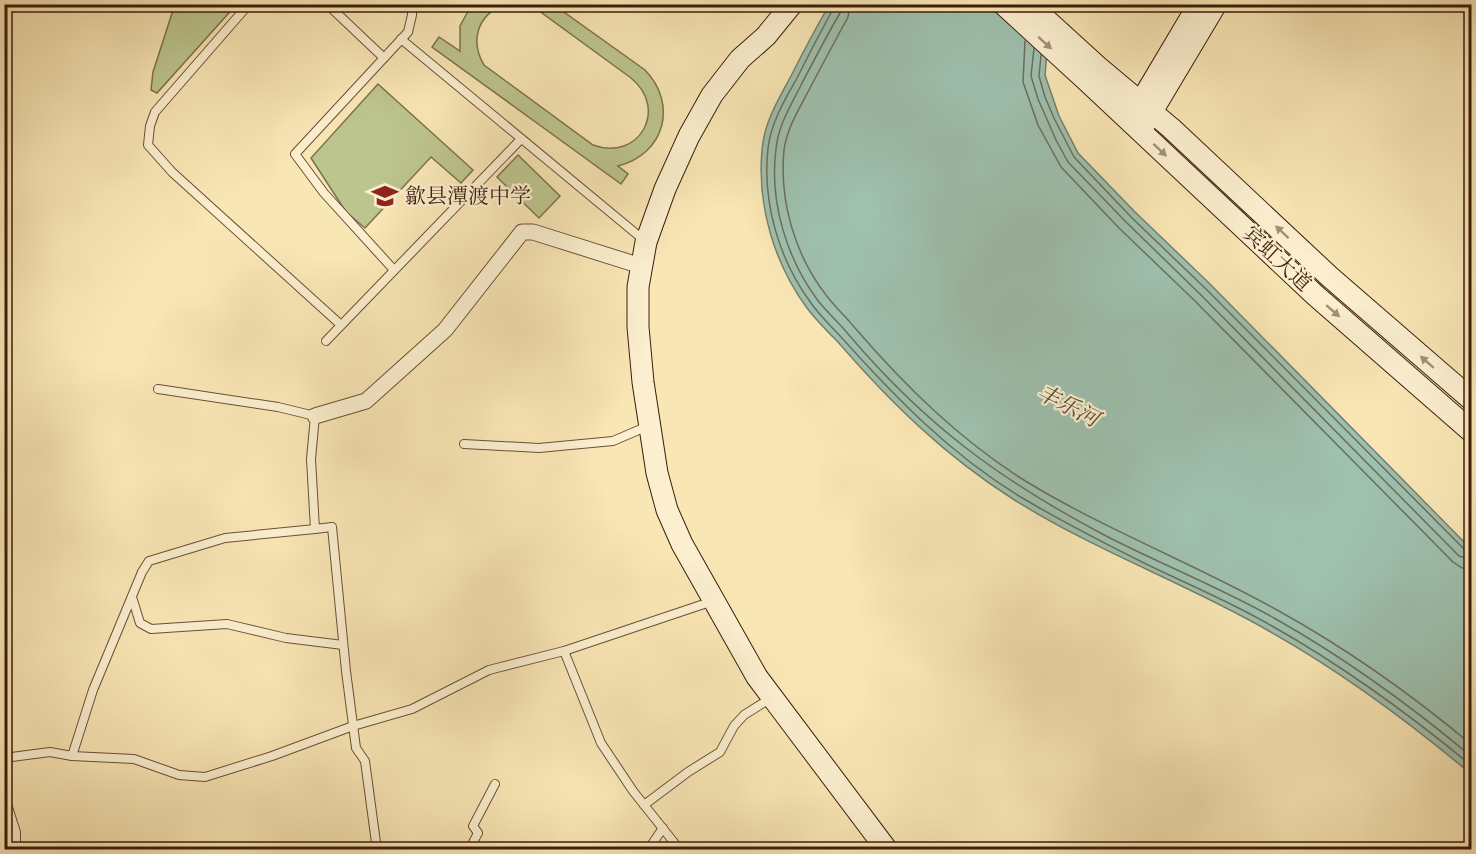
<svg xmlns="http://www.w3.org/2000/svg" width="1476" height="854" font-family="'IM FELL Double Pica','Noto Serif SC',serif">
	<rect width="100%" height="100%" fill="#f9e6b5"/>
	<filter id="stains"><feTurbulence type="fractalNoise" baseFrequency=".00333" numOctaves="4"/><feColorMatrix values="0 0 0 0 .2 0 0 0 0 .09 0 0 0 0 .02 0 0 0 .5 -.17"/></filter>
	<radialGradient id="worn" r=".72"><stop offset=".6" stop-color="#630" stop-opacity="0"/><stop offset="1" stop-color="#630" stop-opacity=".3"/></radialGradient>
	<g fill="#bdc58e" stroke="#7c714c" stroke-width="1.5">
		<polygon points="175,4 236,5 157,93 151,90 153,72"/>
		<path d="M472,4L503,5C477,16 470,41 484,65L593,145C639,162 669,109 631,78L535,8L527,5H554L645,70C678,104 665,154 618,166L628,174L621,184L432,47L439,37L460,51V26Z"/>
		<polygon points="378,84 473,170 461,183 431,157 365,228 346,212 311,158"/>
		<polygon points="518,155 560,196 539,218 497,177"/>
	</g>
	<path fill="#9ec0ae" stroke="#777f6c" stroke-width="1.5" d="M829,5H1051L1045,75L1059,116L1078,153L1135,212L1210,284L1471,549V774C1408,721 1342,672 1269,631C1186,583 1095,551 1013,499C945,456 890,402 838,342C827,331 816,320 807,308C774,263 757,206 762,150C764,123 778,100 791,76C803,52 816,28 829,5Z"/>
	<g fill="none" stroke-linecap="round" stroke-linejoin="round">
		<g stroke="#6d6e5c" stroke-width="1.5">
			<path d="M834,4L833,9C820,33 808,56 796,80C784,101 771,123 768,148C762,202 779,260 811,303C820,316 831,326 841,337C896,398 949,453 1019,496C1059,520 1102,542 1144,563C1187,584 1231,602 1272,626C1343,666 1409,714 1472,766"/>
			<path d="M841,4L840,13C826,37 813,62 800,87C790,107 778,126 776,149C769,202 787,260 819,302C829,314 840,324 849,335C926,426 1003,482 1108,537C1163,565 1221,588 1274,618C1345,658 1410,705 1472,757"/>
			<path d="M850,4L848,17C835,41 822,65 809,90C799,109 787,128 784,150C779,201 795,255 826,295C835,307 846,317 855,328C906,387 961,441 1027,482C1108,531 1195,564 1277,610C1346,648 1411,694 1472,745"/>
			<polyline points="1025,41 1023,82 1038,125 1061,167 1119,228 1194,300 1453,562 1462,568 1472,569"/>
			<polyline points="1034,48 1031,76 1038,99 1056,140 1068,162 1126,222 1200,294 1459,556 1472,560"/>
			<polyline points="1041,55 1039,76 1045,97 1054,118 1074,157 1131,217 1206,289 1465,550 1472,552"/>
		</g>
		<polyline stroke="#777f6c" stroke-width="4" points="4,17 21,4"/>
		<g stroke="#6b4f35" stroke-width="10">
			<g id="lane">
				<polyline points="249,4 155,112 150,126 148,145 172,172 341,325"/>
				<polyline points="327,4 384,58"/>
				<polyline points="401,39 645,241"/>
				<polyline points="394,270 324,193 295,154 408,32 412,15 412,4"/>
				<polyline points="326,341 521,139"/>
				<polyline points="158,389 278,407 315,416 311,459 315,529 332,527 346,671 356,748 365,761 377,850"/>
				<polyline points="464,444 539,448 613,441 648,426"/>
				<polyline points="132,597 140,623 151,629 227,624 286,638 343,645"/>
				<polyline points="564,651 601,743 633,791 680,850"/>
				<polyline points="72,756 93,690 142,572 149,561 225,538 315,529"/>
				<polyline points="4,758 50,752 72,756 134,759 179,775 205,777 272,756 353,726 412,709 489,670 564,651 713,601"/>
				<polyline points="4,795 16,832 16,850"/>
				<polyline points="644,805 688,772 720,752 734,726 744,715 771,698"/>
				<polyline points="469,850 478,833 473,826 495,784"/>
				<polyline points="648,850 663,828"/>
				<polyline points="866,850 879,839"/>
			</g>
		</g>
		<g stroke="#6b4f35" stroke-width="17">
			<polyline id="street" points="315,416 366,401 445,330 522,232 533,232 641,266"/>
		</g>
		<g stroke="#3c1d0a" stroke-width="23">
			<g id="secondary">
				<polyline points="792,4 766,36 740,59 712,95 689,136 665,189 646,242 638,287 638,327 643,382 657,473 667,510 682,544 757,677 887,850"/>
				<polyline points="1003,4 1087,81 1315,295 1472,432"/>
				<polyline points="1029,4 1097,66 1171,128 1330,277 1472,400"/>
				<polyline points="1133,115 1199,4"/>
				<polyline points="1145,123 1216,4"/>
			</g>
		</g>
		<use href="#lane" stroke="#fbefcf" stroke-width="8"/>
		<use href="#street" stroke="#fbefcf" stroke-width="15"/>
		<use href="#secondary" stroke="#fbefcf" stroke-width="21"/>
	</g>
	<defs><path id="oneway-solid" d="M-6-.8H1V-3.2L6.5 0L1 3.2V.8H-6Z" transform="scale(1.5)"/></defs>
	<g fill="#a59076">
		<use href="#oneway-solid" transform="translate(1045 43) rotate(42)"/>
		<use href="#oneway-solid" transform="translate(1160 150) rotate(43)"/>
		<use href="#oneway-solid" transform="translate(1282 232) rotate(-137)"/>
		<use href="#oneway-solid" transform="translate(1333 311) rotate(41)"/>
		<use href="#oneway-solid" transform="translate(1427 362) rotate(-139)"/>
	</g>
	<defs>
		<g id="school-bare" transform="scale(2.07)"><path d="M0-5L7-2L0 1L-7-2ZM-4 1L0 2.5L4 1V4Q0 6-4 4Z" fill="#8f2418" stroke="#fbefcf" stroke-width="2.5" paint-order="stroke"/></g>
	</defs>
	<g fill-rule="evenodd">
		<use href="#school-bare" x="385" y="196"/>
	</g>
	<g text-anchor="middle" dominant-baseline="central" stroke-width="4.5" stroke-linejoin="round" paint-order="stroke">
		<g font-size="21" fill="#3c1d0a" stroke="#fbefcf" text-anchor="start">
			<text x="405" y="196">歙县潭渡中学</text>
		</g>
		<g font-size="21" fill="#3c1d0a" stroke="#fbefcf">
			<text transform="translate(1277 259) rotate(43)">宾虹大道</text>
		</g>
		<g font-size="22" font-style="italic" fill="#594e3b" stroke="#fbefcf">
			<text transform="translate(1068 406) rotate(27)">丰乐河</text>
		</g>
	</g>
	<rect width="1476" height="854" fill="none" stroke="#f9e6b5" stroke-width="24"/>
	<rect x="6" y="6" width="1464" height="842" fill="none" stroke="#3c1d0a" stroke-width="3"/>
	<rect x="12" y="12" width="1452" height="830" fill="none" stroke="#3c1d0a" stroke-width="1.5"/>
	<rect width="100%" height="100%" filter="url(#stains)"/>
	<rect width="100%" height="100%" fill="url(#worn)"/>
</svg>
